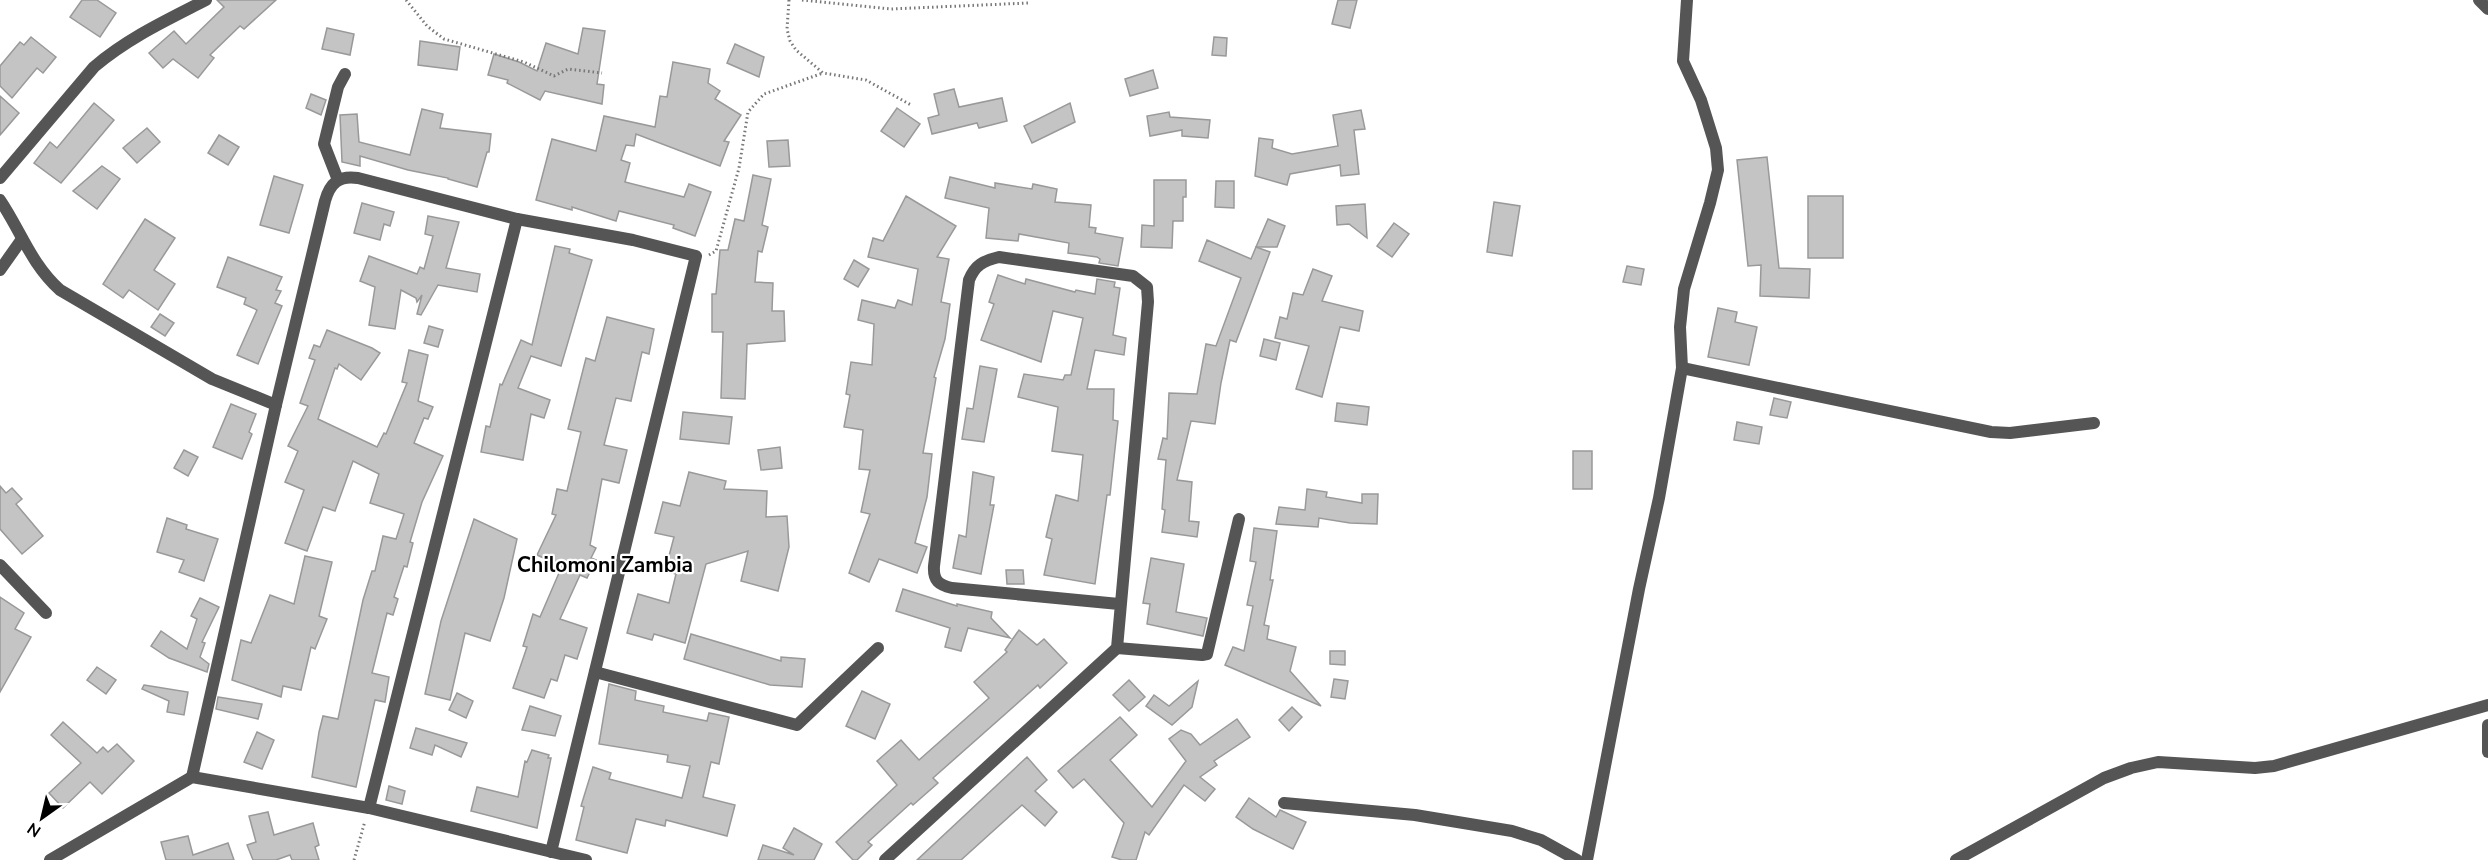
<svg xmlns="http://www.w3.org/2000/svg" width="2488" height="860" font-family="'Nunito Sans',sans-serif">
	<rect width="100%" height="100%" fill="#fff"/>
	<g fill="#c4c4c4" stroke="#999" stroke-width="1.5">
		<polygon points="82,0 97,0 116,13 100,37 70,17"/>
		<polygon points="217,0 276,0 244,29 240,26 210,55 214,58 198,78 173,59 163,68 149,53 174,31 186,44 224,7"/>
		<polygon points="1338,0 1357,0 1350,28 1332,24"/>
		<polygon points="327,28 354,34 350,55 322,49"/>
		<polygon points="583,28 605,31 597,84 604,85 602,104 545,91 540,100 507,83 508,80 488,75 494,54 519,62 537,71 546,43 578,54"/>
		<polygon points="31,37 56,57 43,73 37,68 12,98 0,86 0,66 20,42 24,45"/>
		<polygon points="1214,37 1227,38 1226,56 1212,55"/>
		<polygon points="420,41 460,47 457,70 418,65"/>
		<polygon points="735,44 764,57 759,77 727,63"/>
		<polygon points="673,62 710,69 708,83 720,91 715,99 741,115 724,141 729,142 720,166 636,134 634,146 626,145 621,160 630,163 625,182 684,197 689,184 711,192 695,236 673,228 674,225 619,211 616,221 572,207 572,210 536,200 552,139 596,151 604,116 655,127 660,96 667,97"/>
		<polygon points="1153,70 1158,88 1130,96 1125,79"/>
		<polygon points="954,89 959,107 1002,98 1007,121 979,128 977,123 932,134 928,118 939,115 934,94"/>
		<polygon points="311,94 326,100 321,115 306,108"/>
		<polygon points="0,96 19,113 0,135"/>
		<polygon points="94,103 114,120 61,183 34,163 50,142 57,148"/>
		<polygon points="1070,103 1075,122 1032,143 1024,126"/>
		<polygon points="897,108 920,124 904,147 881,131"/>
		<polygon points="422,109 443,114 440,128 491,134 489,152 487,152 477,187 448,179 448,178 408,170 360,156 360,166 342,162 340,115 357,114 359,142 410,155"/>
		<polygon points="1361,110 1365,129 1354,130 1359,174 1341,176 1340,165 1290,174 1287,185 1255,176 1259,138 1273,140 1272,148 1292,154 1338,146 1333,115"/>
		<polygon points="1169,112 1170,117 1210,120 1208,138 1182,136 1182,130 1150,136 1147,116"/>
		<polygon points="147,128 160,142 137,163 123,148"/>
		<polygon points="219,135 239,147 228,165 208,153"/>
		<polygon points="788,140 790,166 769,167 767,141"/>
		<polygon points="1767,157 1779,268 1810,269 1809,298 1760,296 1761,265 1748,266 1737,160"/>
		<polygon points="102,166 120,179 97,209 73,191"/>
		<polygon points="753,175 771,179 762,225 768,227 762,252 758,251 755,282 773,283 772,311 784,311 785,341 747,344 745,399 721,398 723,332 712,332 712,294 716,294 720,250 728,250 735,219 744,221"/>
		<polygon points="274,176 303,185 289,233 260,225"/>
		<polygon points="950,177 995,188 995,183 1032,189 1033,184 1057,189 1055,202 1091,205 1089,227 1096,228 1095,233 1123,238 1118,266 1099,263 1100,259 1097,257 1068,253 1069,243 1019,234 1018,241 986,238 989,208 945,198"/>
		<polygon points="1154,180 1186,180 1186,197 1183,197 1183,221 1173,221 1172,248 1141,247 1142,225 1154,226"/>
		<polygon points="1216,181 1234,181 1234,208 1215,207"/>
		<polygon points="906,196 956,226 937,257 949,259 941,302 950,304 945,339 934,377 936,378 923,453 932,454 927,497 915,543 927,547 917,573 879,559 869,582 849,573 870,514 861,512 870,470 859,469 863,430 844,427 850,395 846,394 851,362 872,365 874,324 858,320 862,300 895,308 898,300 912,305 918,269 868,257 873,238 883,241"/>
		<rect x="1808" y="196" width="35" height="62"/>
		<polygon points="1494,202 1520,206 1512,256 1487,252"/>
		<polygon points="362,203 394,212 390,226 384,224 380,240 354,233"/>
		<polygon points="1365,204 1367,238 1349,224 1337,225 1336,206"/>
		<polygon points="428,216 459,222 446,268 480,274 477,292 438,285 421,315 417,314 422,295 417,302 416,298 401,290 395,329 369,325 375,287 360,281 369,256 417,274 420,267 424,269 433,236 425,234"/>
		<polygon points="145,219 175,238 154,270 175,284 158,310 129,290 123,298 103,284"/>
		<polygon points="1268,219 1285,226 1277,247 1256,247"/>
		<polygon points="1394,223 1409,234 1392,257 1377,246"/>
		<polygon points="1207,240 1251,259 1256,247 1270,252 1236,342 1230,340 1221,383 1215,424 1191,421 1177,480 1192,482 1189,521 1199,522 1197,537 1162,532 1165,510 1162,509 1166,460 1158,459 1163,438 1167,439 1169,393 1197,394 1206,344 1216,346 1241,278 1199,261"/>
		<polygon points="555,246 570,249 569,253 592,260 561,366 531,356 518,388 550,400 544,418 531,414 523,460 481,452 486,426 490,427 500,384 502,385 521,340 532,345"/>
		<polygon points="228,257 282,277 276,290 281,291 275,303 282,306 258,364 237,355 257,310 244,304 246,298 217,287"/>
		<polygon points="854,260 869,269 858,287 844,279"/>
		<polygon points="1627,266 1644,269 1641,285 1623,282"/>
		<polygon points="1313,269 1332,276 1322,301 1363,311 1359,331 1340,327 1322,397 1296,389 1309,346 1275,338 1280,317 1287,319 1293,293 1303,295"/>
		<polygon points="998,275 1025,284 1026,279 1075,292 1076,290 1095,294 1097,279 1115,282 1114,287 1120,288 1113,335 1126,338 1124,355 1095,350 1087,389 1114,389 1113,420 1118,421 1110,495 1107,495 1095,584 1044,575 1052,539 1046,537 1056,495 1078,501 1083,455 1052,451 1058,407 1018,397 1024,374 1063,380 1065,375 1071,375 1083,318 1053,311 1041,362 981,340 994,304 989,302"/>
		<polygon points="1718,308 1737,312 1735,322 1757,327 1749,365 1708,357"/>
		<polygon points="160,314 174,323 165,336 151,327"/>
		<polygon points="607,317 654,329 649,354 642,352 631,401 616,398 604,445 627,450 619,483 602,479 590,545 596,548 591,558 596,560 587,578 580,575 560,619 587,628 577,659 565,655 557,681 551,679 544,698 513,688 527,647 523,646 533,614 540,617 562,566 537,555 556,515 552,514 557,489 567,491 581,432 568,429 586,358 595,361"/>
		<polygon points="429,326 443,330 438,347 424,343"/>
		<polygon points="327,330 372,348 380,353 361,380 339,364 337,369 335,368 318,419 377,447 384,433 386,434 407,383 402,382 409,350 428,355 418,401 433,407 428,419 424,418 414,443 443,456 422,502 410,542 413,543 407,567 404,566 394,597 398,599 393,615 387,613 372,673 389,677 385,702 375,700 356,787 312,777 319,732 323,716 338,719 363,600 372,571 375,571 383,536 396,539 404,514 370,503 379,474 353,461 335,511 323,507 307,551 285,543 304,490 285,482 298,451 288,446 308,406 300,403 315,360 309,358 314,345 320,347"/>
		<polygon points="1264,339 1280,343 1276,360 1260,356"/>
		<polygon points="980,366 997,369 984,442 962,439 967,408 973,409"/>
		<polygon points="1774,398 1791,402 1787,418 1770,415"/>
		<polygon points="1337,403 1369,407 1367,425 1335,421"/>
		<polygon points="231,404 256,414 249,432 252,434 242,459 213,447"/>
		<polygon points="683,412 732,417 729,444 680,439"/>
		<polygon points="1737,422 1762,427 1759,444 1734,440"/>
		<polygon points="780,447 782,468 761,470 758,450"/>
		<polygon points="184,450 198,457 188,476 174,468"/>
		<rect x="1573" y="451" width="19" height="38"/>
		<polygon points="689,472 726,481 724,489 767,491 766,517 787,516 789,547 778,591 741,581 748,551 706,564 685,643 654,634 652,640 627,633 638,594 669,603 676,574 665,571 674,537 655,533 663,502 680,506"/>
		<polygon points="973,472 994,477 990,505 994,505 981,574 953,568 959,535 966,537"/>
		<polygon points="0,486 6,493 12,488 22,499 16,504 43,536 22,554 0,529"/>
		<polygon points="1307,489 1327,492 1326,497 1362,503 1362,494 1378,494 1377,524 1350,523 1319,518 1318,527 1276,524 1279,507 1305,510"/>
		<polygon points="167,518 187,525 186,529 218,539 204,581 179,572 184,560 157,552"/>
		<polygon points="474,519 517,539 504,598 490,641 465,633 450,700 425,694 441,621"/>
		<polygon points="1254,528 1277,531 1270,580 1273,580 1264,625 1269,626 1267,639 1296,647 1290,671 1321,706 1225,665 1233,647 1244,651 1253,606 1247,605 1256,562 1250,561"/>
		<polygon points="305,556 332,562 319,616 327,619 315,649 311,647 301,690 283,686 281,697 232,680 241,640 251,643 270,595 294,604"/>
		<polygon points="1151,558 1184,564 1176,612 1207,618 1203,636 1147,624 1150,604 1143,603"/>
		<polygon points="1006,570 1023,570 1024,584 1007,584"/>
		<polygon points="903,589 957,606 957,604 992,612 991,618 1010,638 968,628 961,651 945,647 950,628 896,611"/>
		<polygon points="0,597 24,613 15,629 31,637 0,692"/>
		<polygon points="200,598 219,607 202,642 205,643 200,657 209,664 207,672 169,658 151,646 161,631 187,649 197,619 191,616"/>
		<polygon points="1019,630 1037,645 1044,639 1067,663 1040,688 1038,685 933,778 938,783 913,805 911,803 868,842 872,845 857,860 853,860 836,842 897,785 877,761 901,740 919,760 989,698 974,682 1007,652 1005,650"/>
		<polygon points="691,634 781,661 781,657 805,659 802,687 770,685 684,659"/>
		<polygon points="1330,651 1345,651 1345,665 1330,664"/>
		<polygon points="97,667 116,680 106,694 87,680"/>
		<polygon points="1334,679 1348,681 1345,699 1331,697"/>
		<polygon points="1129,680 1145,697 1129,711 1113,695"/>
		<polygon points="1198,681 1192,707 1172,725 1146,706 1154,695 1169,706"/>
		<polygon points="609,684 636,691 635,700 664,706 663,712 707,721 709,713 729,717 719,764 711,762 703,797 735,805 727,836 666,820 665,826 636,819 627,853 576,840 584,807 581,806 593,767 611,773 609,779 682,798 690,766 667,762 668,755 599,744"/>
		<polygon points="144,685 188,692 184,715 167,712 169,701 142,689"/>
		<polygon points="862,691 890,704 875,739 846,726"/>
		<polygon points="457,693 473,701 466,718 449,710"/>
		<polygon points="218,697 262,704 258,719 216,709"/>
		<polygon points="530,706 561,716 555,736 522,730"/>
		<polygon points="1292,707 1302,717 1289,731 1279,720"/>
		<polygon points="1120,717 1137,735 1110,760 1152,807 1186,761 1169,739 1181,730 1191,734 1200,745 1237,719 1250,737 1214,761 1217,765 1200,777 1215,789 1205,801 1184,785 1149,835 1145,832 1136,860 1122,860 1112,857 1124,823 1084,779 1073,788 1058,771"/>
		<polygon points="63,722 97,753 103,747 108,752 117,744 134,761 102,794 90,782 63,808 49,793 81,763 51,735"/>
		<polygon points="416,728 467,743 461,757 435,745 432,755 410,748"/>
		<polygon points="257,732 274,740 262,769 244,762"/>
		<polygon points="532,750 549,755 548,758 551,758 537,828 471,811 477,787 518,797 525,761 527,762"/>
		<polygon points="1027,757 1047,780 1035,791 1057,812 1045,826 1022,805 961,860 917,860"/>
		<polygon points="389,786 405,791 402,804 386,800"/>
		<polygon points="1249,798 1276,817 1280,810 1306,822 1293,849 1253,829 1236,817"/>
		<polygon points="268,812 274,835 313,823 319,845 315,847 319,860 292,860 290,855 276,860 253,860 247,845 256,842 249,816"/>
		<polygon points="794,828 822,844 814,860 758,860 763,845 794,855 783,848"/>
		<polygon points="188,836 193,855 228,843 234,860 166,860 161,842"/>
	</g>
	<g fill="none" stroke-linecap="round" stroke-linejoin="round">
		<g stroke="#777" stroke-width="3" stroke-dasharray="1.5 3" stroke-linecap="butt">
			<polyline points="406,0 427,26 444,39 524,62 554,76 568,69 602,73"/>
			<polyline points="789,0 787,29 790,41 796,50 823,73 866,80 911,105"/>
			<polyline points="802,0 891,9 1028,3"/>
			<polyline points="709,255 716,251 739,168 748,112 764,94 823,73"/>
			<polyline points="354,860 365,821"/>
		</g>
		<g stroke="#555" stroke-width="12">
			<path d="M0,178L94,67C128,38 167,20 206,0"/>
			<polyline points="338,180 324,144 338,87 345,74"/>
			<path d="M0,200C21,231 31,264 60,290L212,379L276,405"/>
			<polyline points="0,270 22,239"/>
			<polyline points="1682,368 1991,432 2010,433 2094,423"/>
			<polyline points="0,565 46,613"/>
			<polyline points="1117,648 1202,655 1207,654 1239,519"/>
			<polyline points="595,672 797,725 878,648"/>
			<path d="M192,777L276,405L325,201C330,183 339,175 358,178L517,219L633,240L696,256L551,852"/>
			<polyline points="1284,803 1415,815 1512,831 1541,840 1577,860"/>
			<polyline points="369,808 517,219"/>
			<polyline points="50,860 192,777 369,808 586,860"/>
			<path d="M885,860L1117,648L1148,302L1147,287L1133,276L999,257C983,261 975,265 969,280L934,566C933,581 939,585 952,588L1119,604"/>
			<polyline points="1587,860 1639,589 1659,498 1682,368 1680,327 1684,289 1710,203 1718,170 1716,148 1701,100 1683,61 1687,0"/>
			<polyline points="1956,860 2104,778 2131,768 2158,762 2255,768 2274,766 2488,705"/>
		</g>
		<g stroke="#555" stroke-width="12">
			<polyline points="2479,0 2488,9"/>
			<polyline points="2488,725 2488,752"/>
		</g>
	</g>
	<g text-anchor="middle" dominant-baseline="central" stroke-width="4.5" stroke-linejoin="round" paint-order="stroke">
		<g font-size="21" font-weight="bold" fill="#000" stroke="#fff">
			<text x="605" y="565">Chilomoni Zambia</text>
		</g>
	</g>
	<g transform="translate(42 818) rotate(214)" stroke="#ffffff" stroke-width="4.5" paint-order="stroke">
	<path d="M0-4.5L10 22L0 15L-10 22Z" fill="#000000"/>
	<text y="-9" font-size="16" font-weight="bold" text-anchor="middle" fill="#000000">N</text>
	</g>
</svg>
